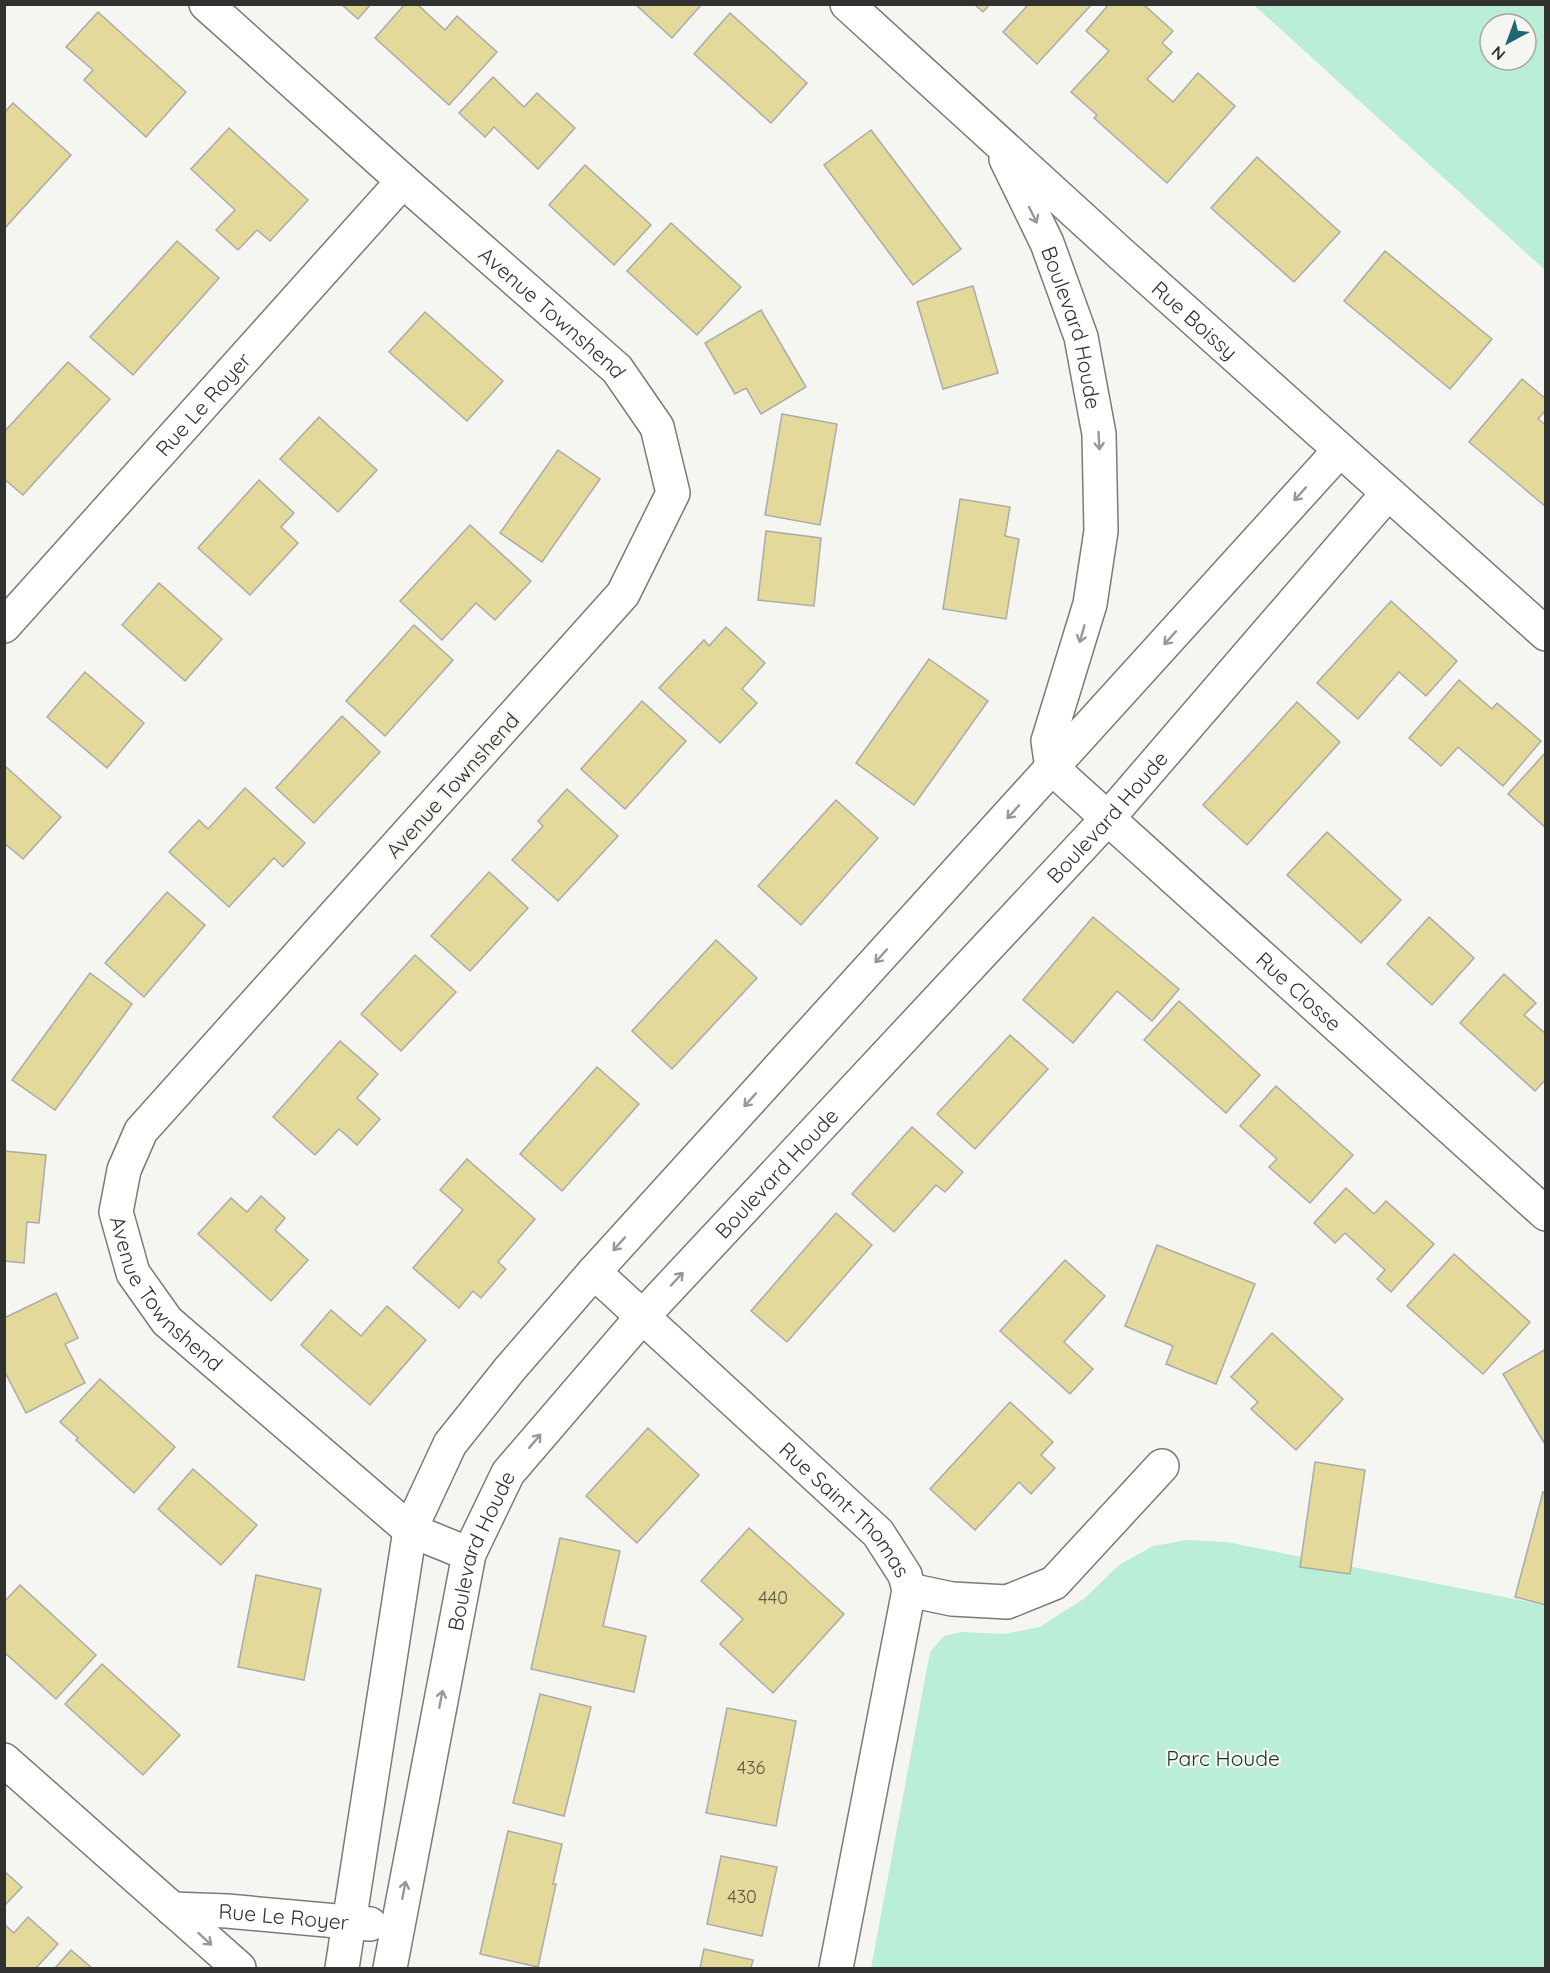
<svg xmlns="http://www.w3.org/2000/svg" width="1550" height="1973" font-family="Quicksand,sans-serif">
	<rect width="100%" height="100%" fill="#f5f5f1"/>
	<g fill="#baeed6" fill-rule="evenodd">
		<path d="M1254,5H1545V270ZM1490,24H1526V60H1490Z"/>
		<polygon points="1187,1540 1226,1542 1545,1605 1545,1968 871,1968 930,1652 944,1636 962,1632 1004,1634 1040,1627 1085,1598 1119,1565 1153,1546"/>
	</g>
	<g fill="#e3d99a" stroke="#ababa8" stroke-width="1.5">
		<polygon points="341,4 371,4 358,19"/>
		<polygon points="405,4 417,4 445,30 457,16 497,52 449,105 375,38"/>
		<polygon points="635,4 702,4 672,38"/>
		<polygon points="974,4 990,4 983,12"/>
		<polygon points="1029,4 1092,4 1037,64 1003,32"/>
		<polygon points="1109,4 1143,4 1173,31 1162,43 1172,52 1147,79 1173,102 1198,73 1235,106 1167,183 1094,118 1097,115 1071,92 1109,51 1086,31"/>
		<polygon points="98,12 186,92 146,137 84,80 93,70 66,47"/>
		<polygon points="730,13 807,83 771,123 694,54"/>
		<polygon points="493,77 524,107 537,93 575,128 538,169 494,127 485,137 459,113"/>
		<polygon points="13,103 71,155 4,229 4,113"/>
		<polygon points="229,128 308,200 270,241 257,230 238,250 216,230 235,210 191,169"/>
		<polygon points="871,130 961,249 913,285 824,165"/>
		<polygon points="1257,157 1340,232 1294,282 1211,208"/>
		<polygon points="585,165 651,225 614,265 549,205"/>
		<polygon points="671,223 741,287 697,335 627,271"/>
		<polygon points="177,241 219,278 133,375 90,337"/>
		<polygon points="1385,251 1492,339 1450,389 1344,301"/>
		<polygon points="973,286 998,373 943,389 917,302"/>
		<polygon points="761,310 806,387 761,414 746,388 735,394 705,343"/>
		<polygon points="425,312 503,381 467,421 389,352"/>
		<polygon points="68,362 110,399 23,495 4,479 4,432"/>
		<polygon points="1522,379 1546,399 1546,410 1538,419 1546,425 1546,507 1469,442"/>
		<polygon points="782,414 837,424 820,525 765,515"/>
		<polygon points="319,417 377,470 338,512 280,459"/>
		<polygon points="558,450 600,479 542,562 500,533"/>
		<polygon points="259,480 294,513 281,527 298,543 250,595 198,548"/>
		<polygon points="960,499 1010,507 1005,536 1019,539 1006,619 943,609"/>
		<polygon points="470,525 531,581 495,620 476,603 442,640 400,601"/>
		<polygon points="766,531 821,538 814,606 758,600"/>
		<polygon points="159,583 222,639 185,681 122,625"/>
		<polygon points="1391,601 1457,661 1426,696 1399,672 1358,719 1317,683"/>
		<polygon points="414,625 453,660 385,736 346,701"/>
		<polygon points="726,627 765,663 742,689 757,703 720,743 659,688 704,640 709,646"/>
		<polygon points="929,659 988,701 914,805 856,763"/>
		<polygon points="85,672 144,723 107,768 47,717"/>
		<polygon points="1459,680 1492,709 1497,703 1541,741 1503,786 1458,747 1441,766 1409,738"/>
		<polygon points="642,701 686,741 625,809 581,769"/>
		<polygon points="1297,702 1340,742 1247,845 1203,805"/>
		<polygon points="342,716 380,752 314,823 276,788"/>
		<polygon points="1546,752 1546,828 1508,794"/>
		<polygon points="4,765 61,817 23,859 4,843"/>
		<polygon points="245,788 305,843 283,867 274,858 229,907 169,852 199,820 208,829"/>
		<polygon points="567,789 618,836 558,901 512,860 543,826 538,821"/>
		<polygon points="836,800 878,838 801,925 758,886"/>
		<polygon points="1327,832 1401,900 1361,943 1287,875"/>
		<polygon points="489,872 528,908 470,971 431,936"/>
		<polygon points="167,892 205,925 144,997 105,963"/>
		<polygon points="1093,917 1179,989 1152,1021 1117,991 1073,1043 1023,1000"/>
		<polygon points="1429,917 1474,958 1432,1005 1387,964"/>
		<polygon points="716,940 757,978 672,1069 632,1031"/>
		<polygon points="415,955 456,992 401,1051 361,1014"/>
		<polygon points="90,973 132,1004 55,1110 12,1080"/>
		<polygon points="1504,974 1536,1003 1524,1015 1546,1034 1546,1079 1535,1091 1460,1023"/>
		<polygon points="1179,1001 1260,1075 1226,1113 1144,1040"/>
		<polygon points="1010,1035 1048,1069 975,1149 937,1114"/>
		<polygon points="340,1041 378,1074 357,1098 380,1119 357,1145 339,1129 315,1155 273,1117"/>
		<polygon points="597,1067 639,1104 562,1191 520,1154"/>
		<polygon points="1276,1086 1353,1155 1310,1203 1269,1167 1277,1159 1240,1126"/>
		<polygon points="912,1127 963,1172 945,1192 936,1185 894,1232 852,1194"/>
		<polygon points="4,1151 46,1155 39,1223 27,1222 24,1263 4,1261"/>
		<polygon points="467,1159 535,1219 498,1262 506,1269 481,1298 473,1291 459,1308 413,1268 463,1210 440,1190"/>
		<polygon points="1346,1188 1374,1214 1386,1201 1434,1244 1391,1292 1377,1279 1385,1270 1345,1233 1335,1243 1314,1223"/>
		<polygon points="261,1196 285,1218 275,1230 308,1260 271,1301 198,1234 231,1198 247,1212"/>
		<polygon points="836,1213 872,1245 787,1342 751,1311"/>
		<polygon points="1157,1245 1255,1284 1216,1384 1166,1364 1173,1346 1125,1326"/>
		<polygon points="1454,1254 1530,1322 1483,1374 1407,1306"/>
		<polygon points="1065,1260 1105,1296 1064,1342 1093,1369 1070,1394 1000,1331"/>
		<polygon points="56,1293 78,1338 65,1344 85,1383 26,1413 4,1370 4,1318"/>
		<polygon points="387,1306 426,1340 370,1405 301,1345 331,1310 361,1336"/>
		<polygon points="1272,1333 1343,1399 1296,1450 1251,1409 1258,1402 1231,1377"/>
		<polygon points="1546,1349 1546,1446 1503,1374"/>
		<polygon points="100,1379 175,1447 134,1493 76,1440 78,1438 60,1422"/>
		<polygon points="1010,1402 1053,1442 1041,1455 1055,1468 1031,1494 1019,1482 975,1530 930,1489"/>
		<polygon points="648,1428 699,1475 637,1543 586,1496"/>
		<polygon points="1315,1462 1365,1470 1350,1574 1300,1567"/>
		<polygon points="193,1469 257,1525 221,1565 158,1509"/>
		<polygon points="1543,1492 1546,1493 1546,1605 1515,1597"/>
		<polygon points="749,1528 844,1614 773,1693 720,1644 743,1619 701,1581"/>
		<polygon points="560,1538 620,1551 603,1626 646,1636 634,1692 531,1669"/>
		<polygon points="256,1575 321,1589 304,1680 238,1667"/>
		<polygon points="20,1585 96,1655 56,1699 4,1652 4,1602"/>
		<polygon points="102,1664 180,1735 143,1775 65,1704"/>
		<polygon points="540,1694 591,1707 564,1816 513,1803"/>
		<polygon points="727,1708 796,1721 776,1826 706,1813"/>
		<polygon points="508,1831 562,1844 553,1884 556,1884 538,1967 480,1954"/>
		<polygon points="721,1856 777,1867 762,1936 707,1924"/>
		<polygon points="4,1871 22,1887 4,1906"/>
		<polygon points="28,1917 58,1944 36,1968 4,1968 4,1924 14,1933"/>
		<polygon points="704,1949 753,1960 751,1968 700,1968"/>
		<polygon points="71,1950 92,1968 55,1968"/>
	</g>
	<g fill="none" stroke-linecap="round" stroke-linejoin="round">
		<g stroke="#7b7a77" stroke-width="36">
			<g id="street">
				<path id="s1" d="M206,4L403,181L617,369L657,427L673,493L623,594L141,1131L124,1170L116,1212L133,1273L167,1321L410,1530L469,1554"/>
				<path id="s2" d="M847,4L1120,253L1546,634"/>
				<path id="s3" d="M1006,159L1047,243L1081,337L1099,434L1101,531L1090,604L1048,741L1052,768"/>
				<path id="s4" d="M4,626L403,181"/>
				<path id="s5" d="M1052,768L1546,1214"/>
				<path id="s6" d="M594,1272L878,1533L905,1575L909,1590L836,1968"/>
				<polyline points="909,1590 952,1599 1007,1602 1054,1583 1162,1466"/>
				<polyline points="4,1760 239,1968"/>
				<path id="s7" d="M172,1909L227,1911L370,1924"/>
				<polyline points="342,1968 410,1530 450,1444 509,1370 594,1272 1340,450"/>
				<path id="s8" d="M390,1968L469,1554L508,1473L642,1317L1108,818L1388,493"/>
			</g>
		</g>
		<use href="#street" stroke="#fff" stroke-width="33"/>
	</g>
	<defs><path id="oneway-shaft" d="M-6 0H5M1.5-3L5.5 0L1.5 3" fill="none" stroke-width="1.6" stroke-linecap="round" stroke-linejoin="round" transform="scale(1.5)"/></defs>
	<g stroke="#989897">
		<use href="#oneway-shaft" transform="translate(1033 215) rotate(64)"/>
		<use href="#oneway-shaft" transform="translate(1099 441) rotate(87)"/>
		<use href="#oneway-shaft" transform="translate(1300 494) rotate(132)"/>
		<use href="#oneway-shaft" transform="translate(1082 634) rotate(106)"/>
		<use href="#oneway-shaft" transform="translate(1170 638) rotate(132)"/>
		<use href="#oneway-shaft" transform="translate(1013 812) rotate(132)"/>
		<use href="#oneway-shaft" transform="translate(881 956) rotate(132)"/>
		<use href="#oneway-shaft" transform="translate(750 1100) rotate(132)"/>
		<use href="#oneway-shaft" transform="translate(619 1244) rotate(132)"/>
		<use href="#oneway-shaft" transform="translate(677 1279) rotate(-47)"/>
		<use href="#oneway-shaft" transform="translate(535 1441) rotate(-50)"/>
		<use href="#oneway-shaft" transform="translate(441 1699) rotate(-79)"/>
		<use href="#oneway-shaft" transform="translate(404 1890) rotate(-79)"/>
		<use href="#oneway-shaft" transform="translate(205 1939) rotate(42)"/>
	</g>
	<g text-anchor="middle" dominant-baseline="central" stroke-width="4.5" stroke-linejoin="round" paint-order="stroke">
		<g font-size="18" fill="#5e5b4a">
			<text x="773" y="1597">440</text>
			<text x="751" y="1767">436</text>
			<text x="742" y="1896">430</text>
		</g>
		<g font-size="21" fill="#31312f" stroke="#f5f5f1">
			<text stroke="none"><textPath href="#s1" startOffset="464">Avenue Townshend</textPath></text>
			<text stroke="none"><textPath href="#s2" startOffset="470">Rue Boissy</textPath></text>
			<text stroke="none"><textPath href="#s3" startOffset="182">Boulevard Houde</textPath></text>
			<text stroke="none"><textPath href="#s4" startOffset="298">Rue Le Royer</textPath></text>
			<text transform="translate(452 785) rotate(-48)">Avenue Townshend</text>
			<text stroke="none"><textPath href="#s8" startOffset="1400">Boulevard Houde</textPath></text>
			<text stroke="none"><textPath href="#s5" startOffset="333">Rue Closse</textPath></text>
			<text stroke="none"><textPath href="#s8" startOffset="914">Boulevard Houde</textPath></text>
			<text stroke="none"><textPath href="#s1" startOffset="1706">Avenue Townshend</textPath></text>
			<text stroke="none"><textPath href="#s6" startOffset="346">Rue Saint-Thomas</textPath></text>
			<text stroke="none"><textPath href="#s8" startOffset="428">Boulevard Houde</textPath></text>
			<text stroke="none"><textPath href="#s7" startOffset="112">Rue Le Royer</textPath></text>
		</g>
		<g font-size="21" fill="#153427" stroke="#f5f5f1">
			<text x="1223" y="1758">Parc Houde</text>
		</g>
	</g>
	<rect width="1550" height="1973" fill="none" stroke="#31312f" stroke-width="12"/>
	<g transform="translate(1508 42) rotate(221)"><circle r="28" fill="#f5f5f1" stroke="#a7a7a3" stroke-width="1.5"/>
	<path d="M0-4.5L10 22L0 15L-10 22Z" fill="#1f6675"/>
	<text y="-9" font-size="16" font-weight="bold" text-anchor="middle" fill="#31312f">N</text>
	</g>
</svg>
